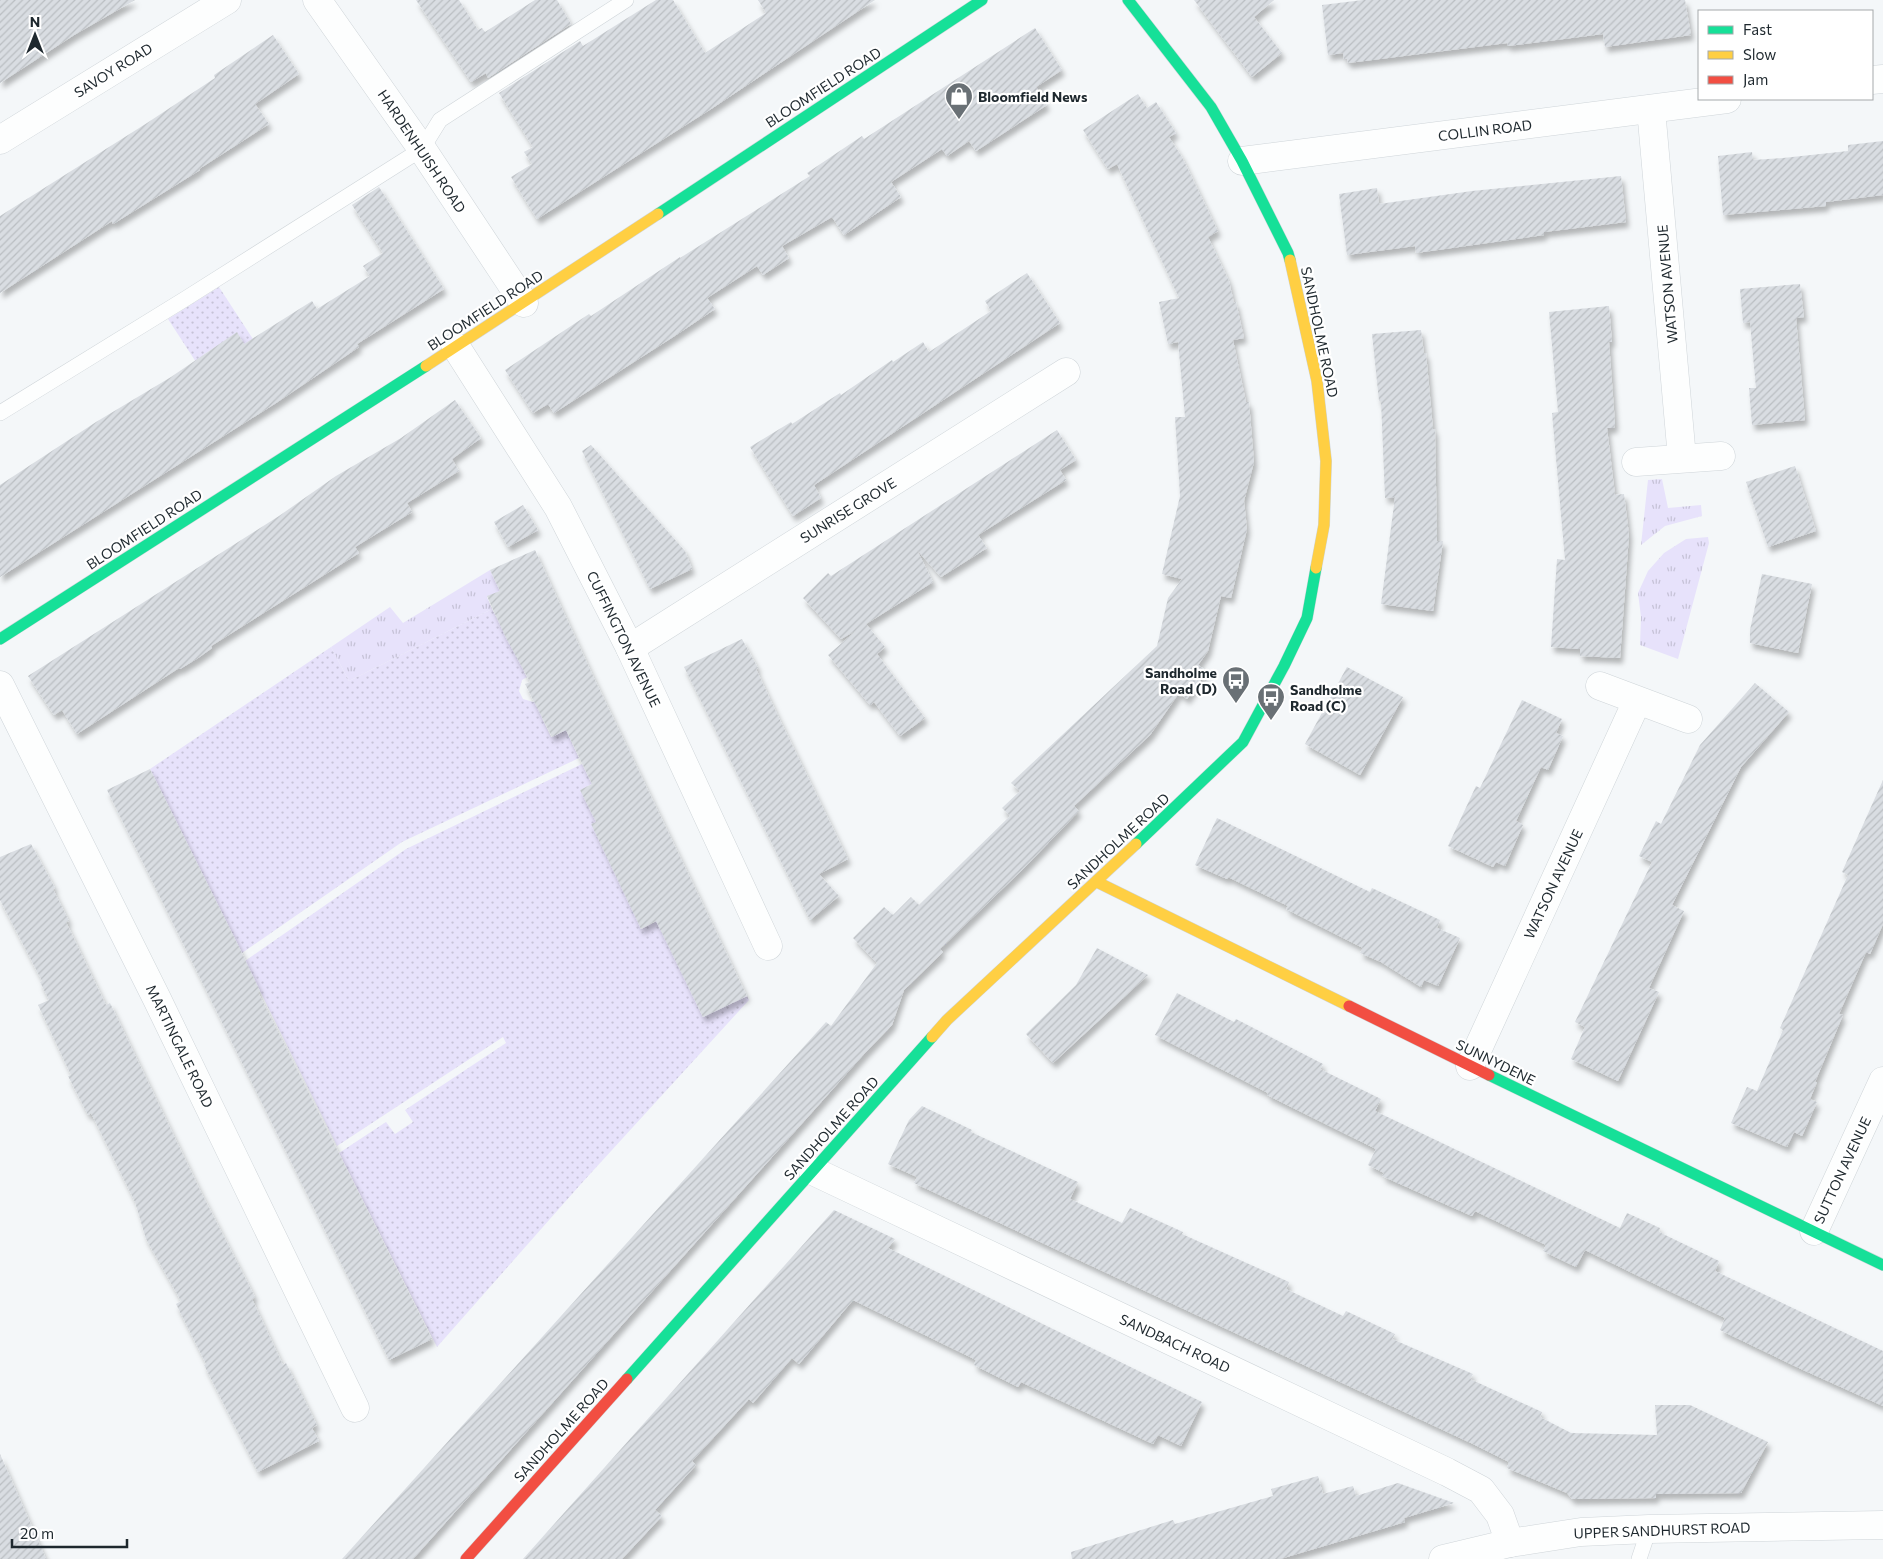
<svg xmlns="http://www.w3.org/2000/svg" width="1883" height="1559" font-family="Commissioner,sans-serif">
	<defs>
		<pattern id="grass-tufts" width="24" height="20" patternUnits="userSpaceOnUse" patternTransform="scale(1.25)"><rect width="24" height="20" fill="#e7e2fb"/><path d="M3 7l-1-3M5 7V3M7 7l1-3M15 17l-1-3M17 17v-4M19 17l1-3" fill="none" stroke="#c6c2d7"/></pattern>
		<pattern id="garden-dots" width="8" height="8" patternUnits="userSpaceOnUse" patternTransform="scale(1.25)"><rect width="8" height="8" fill="#e7e2fb"/><path d="M2 2h.1M6 6h.1" fill="none" stroke="#c6c2d7" stroke-width="1.8" stroke-linecap="round"/></pattern>
		<pattern id="building-hatch" width="6" height="6" patternUnits="userSpaceOnUse" patternTransform="scale(1.25)"><rect width="6" height="6" fill="#d9dde2"/><path d="M-1 1l2-2M0 6l6-6M5 7l2-2" fill="none" stroke="#babec2"/></pattern>
		<filter id="shadow"><feDropShadow dx="3" dy="5.5" stdDeviation="2.5" flood-color="#0004"/></filter>
	</defs>
	<rect width="100%" height="100%" fill="#f4f7f9"/>
	<g fill="url(#grass-tufts)">
		<polygon points="1662,479 1668,508 1701,505 1702,516 1665,526 1641,545 1648,480"/>
		<polygon points="1708,537 1709,543 1678,659 1640,645 1641,617 1638,593 1648,571 1664,553 1686,539"/>
		<polygon points="490,570 500,591 487,597 492,609 349,681 331,647 390,607 403,623"/>
	</g>
	<g fill="url(#garden-dots)">
		<polygon points="219,287 260,350 251,355 237,333 203,355 217,377 209,382 168,319"/>
		<polygon points="492,609 499,622 512,616 535,667 524,672 527,677 522,680 519,691 523,699 533,702 549,694 542,718 551,737 566,730 579,758 402,842 242,953 150,769 331,647 349,681"/>
		<polygon points="582,764 592,784 581,790 592,814 604,809 641,929 657,921 703,1017 747,996 749,1000 580,1185 437,1347 339,1153 386,1122 395,1134 413,1122 405,1110 506,1043 503,1037 337,1146 245,961 406,849"/>
	</g>
	<g fill="url(#building-hatch)" filter="url(#shadow)">
		<polygon points="0,0 135,0 74,35 0,83"/>
		<polygon points="416,0 459,0 478,30 482,28 485,32 535,0 557,0 571,24 488,78 486,73 471,82"/>
		<polygon points="656,0 673,0 705,53 766,13 758,0 875,0 711,109 537,219 511,177 532,164 524,152 533,147 499,93 580,41 583,46"/>
		<polygon points="1194,0 1274,0 1254,17 1282,53 1252,77"/>
		<polygon points="1363,0 1685,0 1691,35 1605,47 1603,34 1508,46 1507,43 1348,63 1347,59 1344,59 1343,53 1328,55 1322,5"/>
		<polygon points="1035,28 1062,70 1036,87 1047,105 976,151 969,141 947,156 942,149 891,182 901,197 844,235 832,217 782,246 789,258 763,275 757,266 707,298 715,309 673,337 554,413 548,404 533,413 505,370 589,314 591,316 680,257 680,258 810,176 807,173 862,136 864,139"/>
		<polygon points="273,35 299,74 255,104 269,124 199,169 200,170 113,224 112,221 0,293 0,216 147,123 215,78 214,75"/>
		<polygon points="1138,94 1147,108 1156,102 1176,133 1169,137 1182,157 1218,231 1208,237 1229,281 1234,303 1236,302 1244,338 1233,340 1246,402 1249,402 1254,462 1244,501 1247,529 1231,598 1221,596 1208,651 1198,665 1207,671 1187,699 1179,693 1150,735 1074,806 1079,811 1024,868 940,949 943,952 904,990 892,1025 864,1054 413,1559 342,1559 826,1022 831,1026 877,963 853,938 884,907 893,915 911,897 919,905 1010,816 1002,808 1020,791 1011,783 1157,646 1168,598 1182,579 1162,574 1180,496 1175,417 1185,417 1178,342 1168,344 1159,302 1179,298 1117,164 1108,169 1083,130"/>
		<polygon points="1883,141 1883,195 1826,202 1826,206 1723,215 1718,156 1752,152 1753,160 1783,158 1848,151 1848,145"/>
		<polygon points="1621,176 1626,222 1544,232 1544,235 1416,253 1415,246 1347,255 1339,194 1377,188 1379,204 1472,191"/>
		<polygon points="379,187 444,289 357,344 359,347 276,403 0,577 0,485 96,422 171,377 237,332 244,344 312,301 317,309 370,276 363,266 383,253 352,205"/>
		<polygon points="1027,273 1060,323 814,485 821,498 793,516 750,447 791,422 792,424 840,393 841,395 892,360 893,362 923,342 929,352 991,311 985,301"/>
		<polygon points="1800,284 1804,317 1796,318 1805,420 1752,425 1749,388 1756,388 1753,356 1750,322 1743,323 1740,289"/>
		<polygon points="1609,306 1612,342 1609,342 1615,424 1614,428 1607,428 1615,495 1624,494 1629,535 1620,658 1580,656 1580,649 1551,647 1557,559 1565,560 1552,413 1558,412 1549,312"/>
		<polygon points="1421,330 1424,354 1426,353 1433,429 1435,429 1437,541 1443,541 1433,611 1381,604 1395,497 1385,498 1381,401 1379,401 1372,334"/>
		<polygon points="455,400 481,438 452,459 459,471 407,503 412,512 355,547 359,553 211,646 212,648 198,658 180,669 179,668 77,734 62,710 54,715 28,676 279,516 336,476 401,438"/>
		<polygon points="1057,430 1076,460 1060,470 1066,480 978,535 987,548 941,577 917,550 933,582 866,624 885,647 877,654 925,718 900,736 874,702 870,705 828,655 857,630 841,639 803,598 828,573 831,576"/>
		<polygon points="591,445 685,551 692,569 650,589 582,451"/>
		<polygon points="1795,466 1816,531 1768,547 1746,482"/>
		<polygon points="523,505 538,530 508,547 494,522"/>
		<polygon points="535,550 594,678 747,996 703,1017 656,921 641,929 591,824 596,822 580,790 592,784 566,730 552,737 525,684 530,682 505,636 487,596 500,591 490,570"/>
		<polygon points="1762,574 1812,584 1798,653 1750,643 1750,630"/>
		<polygon points="742,639 758,668 756,669 778,716 848,859 819,874 839,896 810,920 684,667"/>
		<polygon points="1347,667 1403,697 1360,775 1305,744"/>
		<polygon points="1755,683 1789,712 1741,767 1672,905 1684,911 1649,988 1659,992 1618,1081 1571,1059 1585,1027 1575,1022 1652,862 1639,856 1656,821 1661,824 1700,745"/>
		<polygon points="1522,700 1562,719 1556,733 1563,736 1548,770 1541,767 1516,821 1523,825 1505,866 1496,862 1493,867 1448,846 1476,786 1480,788"/>
		<polygon points="150,769 239,947 260,991 258,992 432,1339 389,1360 107,790"/>
		<polygon points="1883,780 1883,924 1870,954 1866,952 1839,1014 1843,1015 1815,1082 1817,1082 1810,1099 1817,1102 1802,1136 1794,1132 1787,1147 1731,1123 1747,1087 1757,1091 1783,1030 1780,1028 1848,875 1842,872"/>
		<polygon points="1217,818 1370,892 1372,888 1440,920 1437,928 1460,938 1438,986 1424,980 1421,987 1381,962 1360,953 1363,948 1286,909 1288,906 1228,877 1227,879 1195,865"/>
		<polygon points="31,844 55,888 53,889 69,921 66,922 106,1005 110,1003 201,1192 255,1297 252,1299 283,1365 286,1363 317,1425 312,1428 319,1441 258,1472 204,1365 206,1364 176,1304 181,1301 146,1239 135,1202 91,1113 88,1115 68,1076 71,1075 38,1005 49,1000 40,982 42,981 0,900 0,857"/>
		<polygon points="1097,948 1148,975 1053,1063 1026,1034 1076,985"/>
		<polygon points="1177,993 1234,1022 1236,1019 1323,1064 1320,1069 1381,1099 1375,1111 1620,1228 1627,1213 1660,1228 1659,1232 1719,1261 1715,1271 1883,1351 1883,1406 1801,1369 1720,1330 1725,1318 1585,1250 1576,1267 1543,1251 1546,1245 1475,1211 1472,1216 1382,1176 1384,1173 1368,1165 1376,1149 1267,1095 1268,1093 1155,1035"/>
		<polygon points="922,1106 972,1130 971,1132 1078,1182 1070,1199 1122,1223 1130,1208 1183,1232 1182,1234 1289,1282 1286,1289 1343,1316 1346,1311 1395,1334 1392,1339 1473,1374 1470,1379 1542,1412 1540,1417 1571,1433 1657,1435 1655,1405 1690,1405 1768,1442 1741,1493 1656,1494 1656,1498 1572,1499 1567,1493 1507,1468 1509,1462 1473,1444 914,1183 917,1177 888,1164 909,1120"/>
		<polygon points="834,1210 895,1239 888,1248 1202,1402 1181,1446 1158,1435 1153,1444 1021,1382 1018,1387 974,1365 976,1360 968,1356 853,1300 799,1364 792,1358 753,1403 749,1399 692,1461 696,1465 655,1510 662,1516 622,1559 523,1559"/>
		<polygon points="0,1454 40,1545 46,1559 0,1559"/>
		<polygon points="1318,1476 1323,1494 1353,1486 1356,1496 1398,1483 1454,1503 1404,1518 1405,1522 1280,1559 1072,1559 1071,1552 1173,1520 1175,1524 1273,1496 1271,1489"/>
	</g>
	<g fill="none" stroke-linecap="round" stroke-linejoin="round">
		<g stroke="#cfd5d9" stroke-width="16">
			<g id="lane">
				<polyline points="0,413 185,299 422,149 440,120 626,0"/>
				<polyline points="1639,1559 1649,1529"/>
			</g>
		</g>
		<g stroke="#cfd5d9" stroke-width="29">
			<g id="street">
				<polyline points="317,0 422,149 524,303"/>
				<polyline points="1872,80 1883,79"/>
				<polyline points="1651,109 1682,458"/>
				<polyline points="0,140 227,0"/>
				<polyline points="1242,161 1727,99"/>
				<polyline points="456,347 558,507 630,648 768,946"/>
				<polyline points="1636,462 1721,456"/>
				<polyline points="630,648 1066,372"/>
				<polyline points="0,685 157,999 355,1408"/>
				<polyline points="1600,686 1688,719"/>
				<polyline points="1470,1066 1637,701"/>
				<polyline points="813,1171 1447,1472 1481,1490 1500,1515 1510,1543"/>
				<polyline points="1814,1231 1883,1081"/>
				<polyline points="1443,1559 1510,1543 1581,1532 1649,1529 1883,1525"/>
			</g>
		</g>
		<g stroke="#cfd5d9" stroke-width="12">
			<g id="fast">
				<polyline points="1128,0 1211,107 1242,161 1288,253 1290,260"/>
				<polyline points="658,214 982,0"/>
				<polyline points="0,639 426,366"/>
				<polyline points="1136,844 1243,742 1284,666 1307,618 1316,568"/>
				<polyline points="1489,1075 1883,1265"/>
				<polyline points="627,1379 932,1037"/>
			</g>
		</g>
		<g stroke="#cfd5d9" stroke-width="12">
			<g id="slow">
				<polyline points="1290,260 1317,381 1326,461 1324,525 1316,568"/>
				<polyline points="426,366 658,214"/>
				<polyline points="1097,882 1349,1006"/>
				<polyline points="932,1037 947,1020 1136,844"/>
			</g>
		</g>
		<g stroke="#cfd5d9" stroke-width="12">
			<g id="jam">
				<polyline points="1349,1006 1489,1075"/>
				<polyline points="466,1559 627,1379"/>
			</g>
		</g>
		<use href="#lane" stroke="#fdfefe" stroke-width="15"/>
		<use href="#street" stroke="#fdfefe" stroke-width="28"/>
		<use href="#fast" stroke="#16e098" stroke-width="11"/>
		<use href="#slow" stroke="#ffcf43" stroke-width="11"/>
		<use href="#jam" stroke="#f24e42" stroke-width="11"/>
	</g>
	<defs>
		<g id="shop-pin" transform="scale(1.4375)"><path d="M0 17L-7.5 6A9.5 9.5 0 1 1 7.5 6Z" fill="#697075" stroke="#fff"/><path d="M-5-2.5h2.3a2.7 3.5 0 0 1 5.4 0H5L5.5 6h-11ZM-1.5-2.5h3a1.5 2.3 0 0 0-3 0Z" fill="#fff"/></g>
		<g id="bus-pin" transform="scale(1.4375)"><path d="M0 17L-7.5 6A9.5 9.5 0 1 1 7.5 6Z" fill="#697075" stroke="#fff"/><path d="M-5-6H5V4H4V6H2V4H-2V6H-4V4H-5ZM-3.5-4V0h7V-4ZM-3.5 1.2v1.5H-2V1.2ZM2 1.2v1.5H3.5V1.2Z" fill="#fff"/></g>
	</defs>
	<g fill-rule="evenodd">
		<use href="#shop-pin" x="959" y="96"/>
		<use href="#bus-pin" x="1236" y="680"/>
		<use href="#bus-pin" x="1271" y="697"/>
	</g>
	<g text-anchor="middle" dominant-baseline="central" stroke-width="4.5" stroke-linejoin="round" paint-order="stroke">
		<g font-size="14" fill="#1e282e" stroke="#fff">
			<text transform="translate(113 70) rotate(-32)">SAVOY ROAD</text>
			<text transform="translate(823 87) rotate(-33)">BLOOMFIELD ROAD</text>
			<text transform="translate(1485 130) rotate(-7)">COLLIN ROAD</text>
			<text transform="translate(422 151) rotate(56)">HARDENHUISH ROAD</text>
			<text transform="translate(1667 284) rotate(-95)">WATSON AVENUE</text>
			<text transform="translate(485 310) rotate(-33)">BLOOMFIELD ROAD</text>
			<text transform="translate(1320 332) rotate(78)">SANDHOLME ROAD</text>
			<text transform="translate(848 510) rotate(-32)">SUNRISE GROVE</text>
			<text transform="translate(144 529) rotate(-33)">BLOOMFIELD ROAD</text>
			<text transform="translate(624 639) rotate(64)">CUFFINGTON AVENUE</text>
			<text transform="translate(1118 841) rotate(-43)">SANDHOLME ROAD</text>
			<text transform="translate(1553 884) rotate(-65)">WATSON AVENUE</text>
			<text transform="translate(180 1046) rotate(64)">MARTINGALE ROAD</text>
			<text transform="translate(1496 1062) rotate(26)">SUNNYDENE</text>
			<text transform="translate(831 1128) rotate(-48)">SANDHOLME ROAD</text>
			<text transform="translate(1842 1170) rotate(-65)">SUTTON AVENUE</text>
			<text transform="translate(1175 1343) rotate(25)">SANDBACH ROAD</text>
			<text transform="translate(561 1430) rotate(-48)">SANDHOLME ROAD</text>
			<text transform="translate(1662 1530) rotate(-2)">UPPER SANDHURST ROAD</text>
		</g>
		<g font-size="14" font-weight="bold" fill="#1e282e" stroke="#fff" text-anchor="start">
			<text x="978" y="96">Bloomfield News</text>
			<text x="1217" y="672" text-anchor="end">Sandholme<tspan x="1217" dy="16">Road (D)</tspan></text>
			<text x="1290" y="689">Sandholme<tspan x="1290" dy="16">Road (C)</tspan></text>
		</g>
	</g>
	<rect x="1698" y="10" width="175" height="90" fill="#ffffff" stroke="#a5a9ab"/>
	<rect x="1708" y="26" width="25" height="8" fill="#16e098" stroke="#a5a9ab"/>
	<text x="1743" y="35" font-size="15" fill="#1e282e">Fast</text>
	<rect x="1708" y="51" width="25" height="8" fill="#ffcf43" stroke="#a5a9ab"/>
	<text x="1743" y="60" font-size="15" fill="#1e282e">Slow</text>
	<rect x="1708" y="76" width="25" height="8" fill="#f24e42" stroke="#a5a9ab"/>
	<text x="1743" y="85" font-size="15" fill="#1e282e">Jam</text>
	<g transform="translate(35 35)" stroke="#ffffff" stroke-width="4" paint-order="stroke">
	<path d="M0-4L9 19L0 12L-9 19Z" fill="#1e282e"/>
	<text y="-8" font-size="14" font-weight="bold" text-anchor="middle" fill="#1e282e">N</text>
	</g>
	<path d="M12 1539v8h115v-8" fill="none" stroke="#1e282e" stroke-width="2.5"/>
	<text x="20" y="1539" font-size="15" fill="#1e282e" stroke="#ffffff" stroke-width="4" paint-order="stroke">20 m</text>
</svg>
